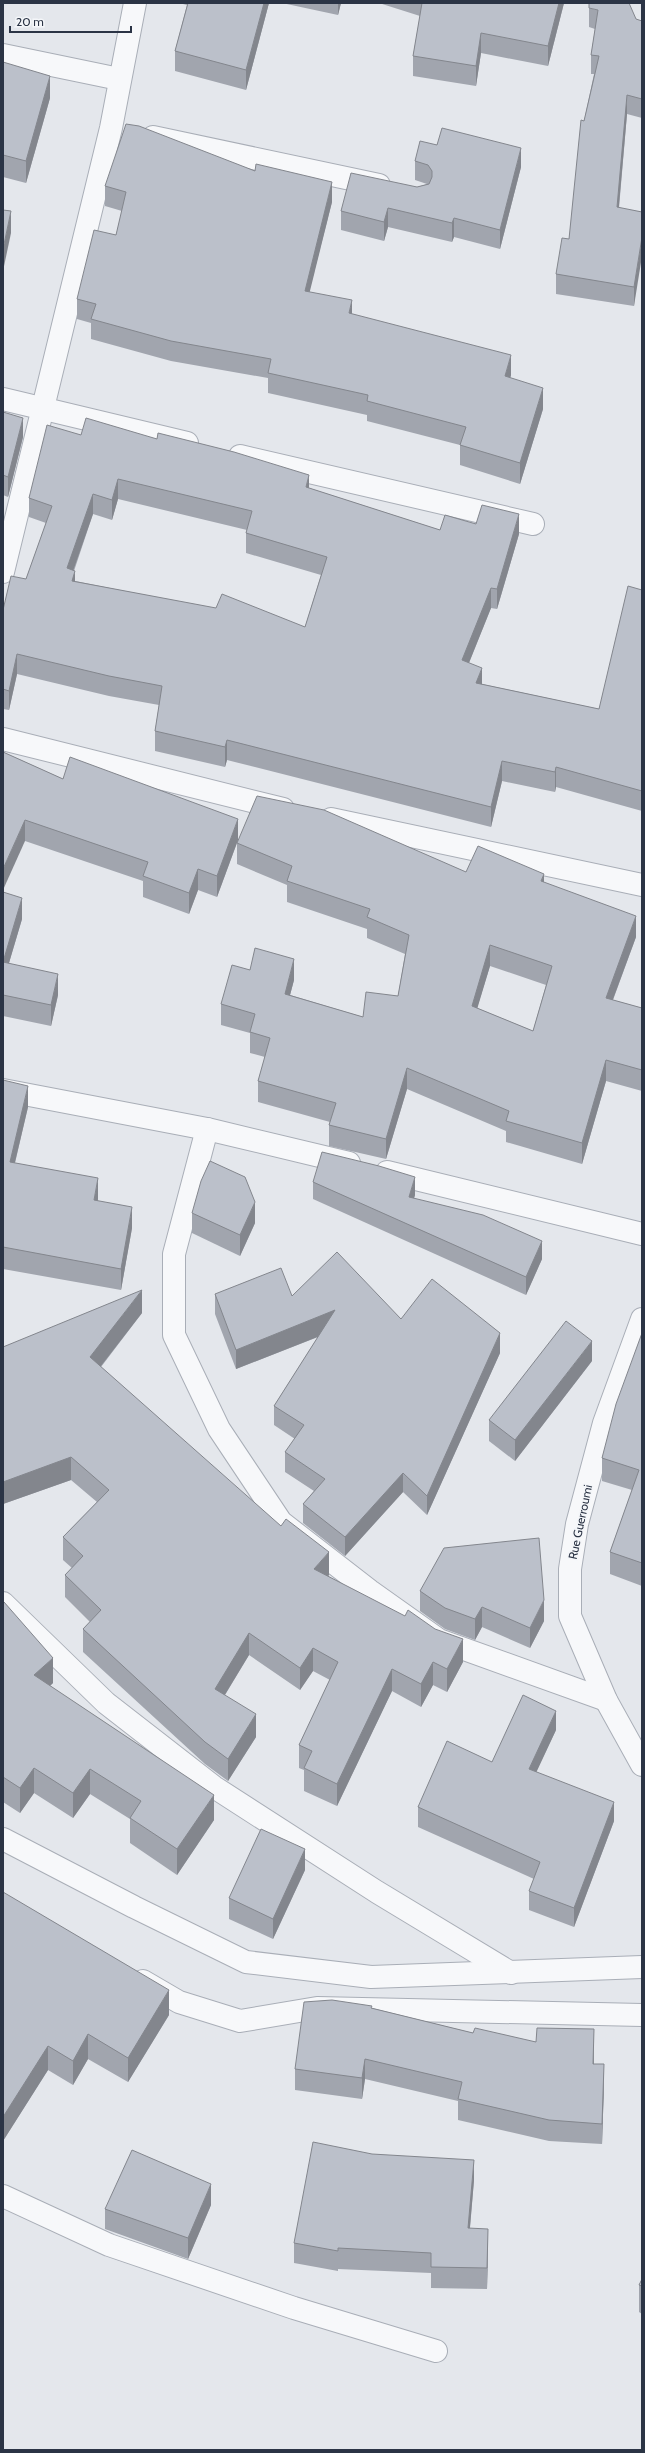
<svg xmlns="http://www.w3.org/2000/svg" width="645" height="2453" font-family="Cabin,sans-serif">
	<rect width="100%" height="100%" fill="#e4e7ec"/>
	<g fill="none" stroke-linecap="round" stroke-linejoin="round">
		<g stroke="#a9aeb7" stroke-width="24">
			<g id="street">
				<polyline points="3,55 119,79"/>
				<polyline points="153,137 379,185"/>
				<polyline points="3,399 187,443"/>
				<polyline points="240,456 533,524"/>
				<polyline points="3,572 111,128 135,3"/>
				<polyline points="3,739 283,809"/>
				<polyline points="331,819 642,885"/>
				<polyline points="3,1090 207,1129 349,1163"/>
				<polyline points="207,1129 174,1254 174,1335 219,1429 281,1522 370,1591 439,1640 606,1700"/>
				<polyline points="387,1172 642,1234"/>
				<polyline points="642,1319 604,1423 577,1524 570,1569 570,1616 606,1700 642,1765"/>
				<polyline points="3,1603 106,1703 214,1787 377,1892 511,1973"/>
				<polyline points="3,1839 134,1907 246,1962 371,1977 642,1967"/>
				<polyline points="143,1981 179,2002 240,2021 317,2008 642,2015"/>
				<polyline points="3,2196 109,2245 294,2308 436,2351"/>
			</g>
		</g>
		<use href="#street" stroke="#f7f8fa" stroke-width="22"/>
	</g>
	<g fill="#a1a5ae" fill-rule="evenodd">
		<polygon points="179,3 269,3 246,90 175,71 175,51 187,5"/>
		<polygon points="282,3 341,3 338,15"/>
		<polygon points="379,3 564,3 548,66 481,53 476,86 413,76 413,56 420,16"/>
		<polygon points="589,8 642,21 642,118 627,114 619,208 642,212 634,306 556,294 556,274 569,239 584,121 594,74 591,74 591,55 595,29 589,27"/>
		<polygon points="3,62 50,98 26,183 3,177"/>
		<polygon points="415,161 521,167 500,249 454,237 452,242 388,227 384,241 341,230 341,211 427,184 415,180"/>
		<polygon points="105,186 332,202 309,292 352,314 511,375 510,378 543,409 520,484 460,465 460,445 367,421 367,415 268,393 268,378 171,361 91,339 91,323 77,319 77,299 116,235 122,211 105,206"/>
		<polygon points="3,412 23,437 8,497 3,495"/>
		<path d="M81,435L309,488L440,530L476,524L519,534L497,609L491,608L469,663L482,684L599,709L642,590V811L556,787L555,792L502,781L491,827L227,760L225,767L155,751V731L159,705L109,696L17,674L9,710L3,709V610L26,579L46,523L29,517V498ZM118,499L247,530L246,533V553L321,575L305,627L75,581L74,571L93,514L112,520Z"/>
		<polygon points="3,752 63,779 238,840 217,897 198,890 189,914 143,897 143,881 25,841"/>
		<path d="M237,843L544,883L636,937L613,1000L642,1008V1091L606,1081L582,1164L506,1142V1131L407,1089L386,1159L329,1146V1125L330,1122L258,1102V1081L265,1057L250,1053V1033L221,1025V1004L250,970L294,980L290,995L363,1017L398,996L405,954L367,938V929L287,902V885L237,864ZM490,966L546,985L533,1031L477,1008Z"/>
		<polygon points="3,892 22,919 9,963 58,995 51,1026 3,1016"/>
		<polygon points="3,1080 28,1107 15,1163 98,1199 98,1201 132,1228 121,1290 3,1269"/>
		<polygon points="313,1182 415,1195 414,1198 542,1259 526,1295 313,1199"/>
		<polygon points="192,1213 255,1223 240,1256 192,1233"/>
		<polygon points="215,1294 292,1296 401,1319 500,1353 427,1515 403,1492 345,1556 303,1523 303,1504 314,1491 285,1472 285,1452 295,1439 274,1425 274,1406 318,1337 236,1369 215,1314"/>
		<polygon points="142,1313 101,1367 329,1575 328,1576 463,1662 447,1692 433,1685 421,1707 392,1691 337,1806 304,1791 304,1770 299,1768 299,1745 330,1680 313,1671 300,1690 249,1655 225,1695 256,1737 228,1781 205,1764 83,1652 83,1629 90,1622 65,1597 65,1575 72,1568 63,1560 63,1537 97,1502 71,1480 3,1504 3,1347"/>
		<polygon points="642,1333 642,1586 610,1574 610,1552 632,1490 602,1481 602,1458"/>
		<polygon points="592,1361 515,1461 489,1441 489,1420"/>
		<polygon points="420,1591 544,1621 530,1648 482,1627 475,1640 445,1629 420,1611"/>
		<polygon points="3,1603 53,1683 50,1686 214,1820 177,1875 130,1843 130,1819 90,1794 73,1818 34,1793 20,1813 3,1802"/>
		<polygon points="556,1730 536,1772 614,1821 574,1927 529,1910 529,1891 534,1879 418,1827 418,1807 492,1762"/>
		<polygon points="305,1870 273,1939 229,1919 229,1898"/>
		<polygon points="3,1892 169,2015 128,2082 88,2059 73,2085 48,2070 3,2141"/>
		<polygon points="372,2008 473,2033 536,2042 594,2050 594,2064 604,2084 602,2144 549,2141 458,2120 458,2101 365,2079 362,2099 295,2090 295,2069"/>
		<polygon points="474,2180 470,2228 488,2249 487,2289 431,2288 431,2273 338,2269 338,2271 294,2263 294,2243"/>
		<polygon points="211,2205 188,2259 105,2229 105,2209"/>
		<polygon points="642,2279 642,2314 639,2312 639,2285"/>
	</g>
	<g fill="#83868d">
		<polygon points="264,3 269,3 246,90 246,70"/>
		<polygon points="338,3 341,3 338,15"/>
		<polygon points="559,3 564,3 548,66 548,46"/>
		<polygon points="481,33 481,53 476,86 476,66"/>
		<polygon points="50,76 50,98 26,183 26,161"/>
		<polygon points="627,95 627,114 617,227 617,207"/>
		<polygon points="521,148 521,167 500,249 500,230"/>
		<polygon points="332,182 332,202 305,311 305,291"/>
		<polygon points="388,208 388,227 384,241 384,222"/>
		<polygon points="11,211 11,233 3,271 3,249"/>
		<polygon points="454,218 454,237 452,242 452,223"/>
		<polygon points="642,237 642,256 634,306 634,287"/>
		<polygon points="352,300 352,321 349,313"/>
		<polygon points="511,355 511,375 505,397 505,376"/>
		<polygon points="543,388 543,409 520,484 520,463"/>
		<polygon points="23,418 23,437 8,497 8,477"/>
		<polygon points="309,475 309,495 306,487"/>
		<polygon points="118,479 118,499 112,520 112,500"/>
		<polygon points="93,494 93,514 67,588 67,568"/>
		<polygon points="519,514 519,534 497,609 497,589"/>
		<polygon points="75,571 75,591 72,581"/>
		<polygon points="491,588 491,608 462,680 462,660"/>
		<polygon points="17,654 17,674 9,710 9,691"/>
		<polygon points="482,668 482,688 476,683"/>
		<polygon points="227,740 227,760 225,767 225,747"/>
		<polygon points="502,761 502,781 491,827 491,807"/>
		<polygon points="556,767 556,787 555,792 555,772"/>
		<polygon points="238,819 238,840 217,897 217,876"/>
		<polygon points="25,820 25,841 3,890 3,869"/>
		<polygon points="198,869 198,890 189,914 189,893"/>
		<polygon points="544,874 544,895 541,881"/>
		<polygon points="22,898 22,919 3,983 3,962"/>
		<polygon points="636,916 636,937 606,1018 606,998"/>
		<polygon points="490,945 490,966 472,1026 472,1006"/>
		<polygon points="294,959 294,980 285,1014 285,994"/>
		<polygon points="58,974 58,995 51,1026 51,1005"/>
		<polygon points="606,1060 606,1081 582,1164 582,1143"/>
		<polygon points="407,1068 407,1089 386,1159 386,1139"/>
		<polygon points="28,1086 28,1107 10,1183 10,1162"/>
		<polygon points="415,1177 415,1195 409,1214 409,1197"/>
		<polygon points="98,1178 98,1199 94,1221 94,1200"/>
		<polygon points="255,1202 255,1223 240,1256 240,1235"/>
		<polygon points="132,1207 132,1228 121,1290 121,1269"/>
		<polygon points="542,1241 542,1259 526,1295 526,1277"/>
		<polygon points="142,1290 142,1313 90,1380 90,1357"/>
		<polygon points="335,1310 335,1330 236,1369 236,1350"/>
		<polygon points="500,1333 500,1353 427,1515 427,1496"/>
		<polygon points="592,1341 592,1361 515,1461 515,1440"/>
		<polygon points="71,1457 71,1480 3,1504 3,1482"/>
		<polygon points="403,1473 403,1492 345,1556 345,1537"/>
		<polygon points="329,1552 329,1575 314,1592 314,1569"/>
		<polygon points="544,1600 544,1621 530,1648 530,1628"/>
		<polygon points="482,1607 482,1627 475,1640 475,1619"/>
		<polygon points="249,1633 249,1655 215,1711 215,1689"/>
		<polygon points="463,1639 463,1662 447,1692 447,1669"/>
		<polygon points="313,1648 313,1671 300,1690 300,1668"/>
		<polygon points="53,1658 53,1683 34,1700 34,1675"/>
		<polygon points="433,1662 433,1685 421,1707 421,1684"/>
		<polygon points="392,1669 392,1691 337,1806 337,1784"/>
		<polygon points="556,1711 556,1730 529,1788 529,1769"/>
		<polygon points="256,1714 256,1737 228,1781 228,1759"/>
		<polygon points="34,1768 34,1793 20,1813 20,1788"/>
		<polygon points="90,1769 90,1794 73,1818 73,1793"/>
		<polygon points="214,1795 214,1820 177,1875 177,1849"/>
		<polygon points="614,1802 614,1821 574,1927 574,1908"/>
		<polygon points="305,1849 305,1870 273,1939 273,1919"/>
		<polygon points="169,1990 169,2015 128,2082 128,2058"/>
		<polygon points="594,2029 594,2050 593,2084 593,2064"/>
		<polygon points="88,2034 88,2059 73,2085 73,2061"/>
		<polygon points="48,2046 48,2070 3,2141 3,2117"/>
		<polygon points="365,2059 365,2079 362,2099 362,2078"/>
		<polygon points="604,2064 604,2084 602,2144 602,2124"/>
		<polygon points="474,2160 474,2180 468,2249 468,2228"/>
		<polygon points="211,2184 211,2205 188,2259 188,2238"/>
		<polygon points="488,2229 488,2249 487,2289 487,2268"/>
	</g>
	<g fill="#bbc0ca" stroke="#83868d" fill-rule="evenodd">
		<polygon points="188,3 264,3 246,70 175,51"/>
		<polygon points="422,3 559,3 548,46 481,33 476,66 413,56"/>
		<polygon points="589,3 629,3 636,19 642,21 642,99 627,95 617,207 642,212 642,237 634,287 556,274 562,238 569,239 581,120 584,121 599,56 591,55 598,10 589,8"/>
		<polygon points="3,62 50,76 26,161 3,155"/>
		<polygon points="126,124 139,126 255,171 256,164 332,182 305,291 352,300 349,313 511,355 505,376 543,388 520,463 460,445 466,427 367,401 368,395 268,373 271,359 171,341 91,319 96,304 77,299 94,230 116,235 126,192 105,186"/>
		<polygon points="442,128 521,148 500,230 454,218 452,223 388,208 384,222 341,211 351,173 417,187 429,184 432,177 432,171 428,165 415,161 420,141 437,145"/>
		<polygon points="3,210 11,211 3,249"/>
		<polygon points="3,412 23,418 8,477 3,475"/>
		<path d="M86,418L157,439L158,433L234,452L309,475L306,487L440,530L445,515L476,524L482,505L519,514L497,589L491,588L462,660L482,668L476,683L599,709L628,586L642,590V791L556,767L555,772L502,761L491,807L227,740L225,747L155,731L162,686L109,676L17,654L9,691L3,689V610L11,576L26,579L52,506L29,498L47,425L81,435ZM118,479L252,511L246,533L327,557L305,627L222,594L216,608L72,581L75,571L67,568L93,494L112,500Z"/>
		<polygon points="3,752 63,779 70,757 238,819 217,876 198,869 189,893 143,876 148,862 25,820 3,869"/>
		<path d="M257,796L324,810L466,872L478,846L544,874L541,881L636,916L606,998L642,1008V1070L606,1060L582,1143L506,1121L509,1111L407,1068L386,1139L329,1125L336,1103L258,1081L270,1038L250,1032L255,1014L221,1004L232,965L250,970L255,948L294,959L285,994L363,1017L366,992L398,996L409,935L367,917L370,909L287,881L292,866L237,843ZM490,945L552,966L533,1031L472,1006Z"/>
		<polygon points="3,892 22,898 3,962"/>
		<polygon points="3,962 58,974 51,1005 3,995"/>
		<polygon points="3,1080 28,1086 10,1162 98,1178 94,1200 132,1207 121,1269 3,1247"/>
		<polygon points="322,1152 379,1166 415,1177 409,1197 483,1215 542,1241 526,1277 313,1182"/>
		<polygon points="210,1161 245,1177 255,1202 240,1235 192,1213 201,1181"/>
		<polygon points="337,1252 401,1319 432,1279 500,1333 427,1496 403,1473 345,1537 303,1504 325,1479 285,1452 304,1425 274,1406 335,1310 236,1350 215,1294 281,1268 292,1296"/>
		<polygon points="142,1290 90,1357 281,1526 286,1519 329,1552 314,1569 405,1616 408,1610 435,1629 463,1639 447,1669 433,1662 421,1684 392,1669 337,1784 304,1768 312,1751 299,1745 338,1662 313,1648 300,1668 249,1633 215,1689 256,1714 228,1759 205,1742 83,1629 101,1610 65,1575 83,1556 63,1537 109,1490 71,1457 3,1482 3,1347"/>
		<polygon points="566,1321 592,1341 515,1440 489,1420"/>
		<polygon points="642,1333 642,1563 610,1552 639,1470 602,1458 616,1404"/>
		<polygon points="539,1538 544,1600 530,1628 482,1607 475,1619 445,1608 420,1591 444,1548"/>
		<polygon points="4,1602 53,1658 34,1675 214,1795 177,1849 130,1818 141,1801 90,1769 73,1793 34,1768 20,1788 3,1777 3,1603"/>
		<polygon points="523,1695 556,1711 529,1769 614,1802 574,1908 529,1891 540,1862 418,1807 447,1741 492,1762"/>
		<polygon points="261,1829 305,1849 273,1919 229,1898"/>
		<polygon points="3,1892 169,1990 128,2058 88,2034 73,2061 48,2046 3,2117"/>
		<polygon points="332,2000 372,2006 371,2008 473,2033 475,2028 536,2042 537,2028 594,2029 593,2064 604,2064 602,2124 549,2120 458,2099 462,2082 365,2059 362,2078 295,2069 304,2002"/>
		<polygon points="313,2142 372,2154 474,2160 468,2228 488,2229 487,2268 431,2267 431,2253 338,2248 338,2251 294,2243"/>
		<polygon points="132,2150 211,2184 188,2238 105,2209"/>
		<polygon points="642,2279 642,2286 639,2285"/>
	</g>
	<g text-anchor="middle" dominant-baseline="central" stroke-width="3" stroke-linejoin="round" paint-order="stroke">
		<g font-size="12" fill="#2b3445" stroke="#f4f6f9">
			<text transform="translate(580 1522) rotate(-78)">Rue Guerroumi</text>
		</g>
	</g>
	<rect width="645" height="2453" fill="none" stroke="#2b3445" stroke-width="8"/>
	<path d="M10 26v6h121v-6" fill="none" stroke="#2b3445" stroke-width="2"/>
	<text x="16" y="26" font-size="12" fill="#2b3445" stroke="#f4f6f9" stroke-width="3" paint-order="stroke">20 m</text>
</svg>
